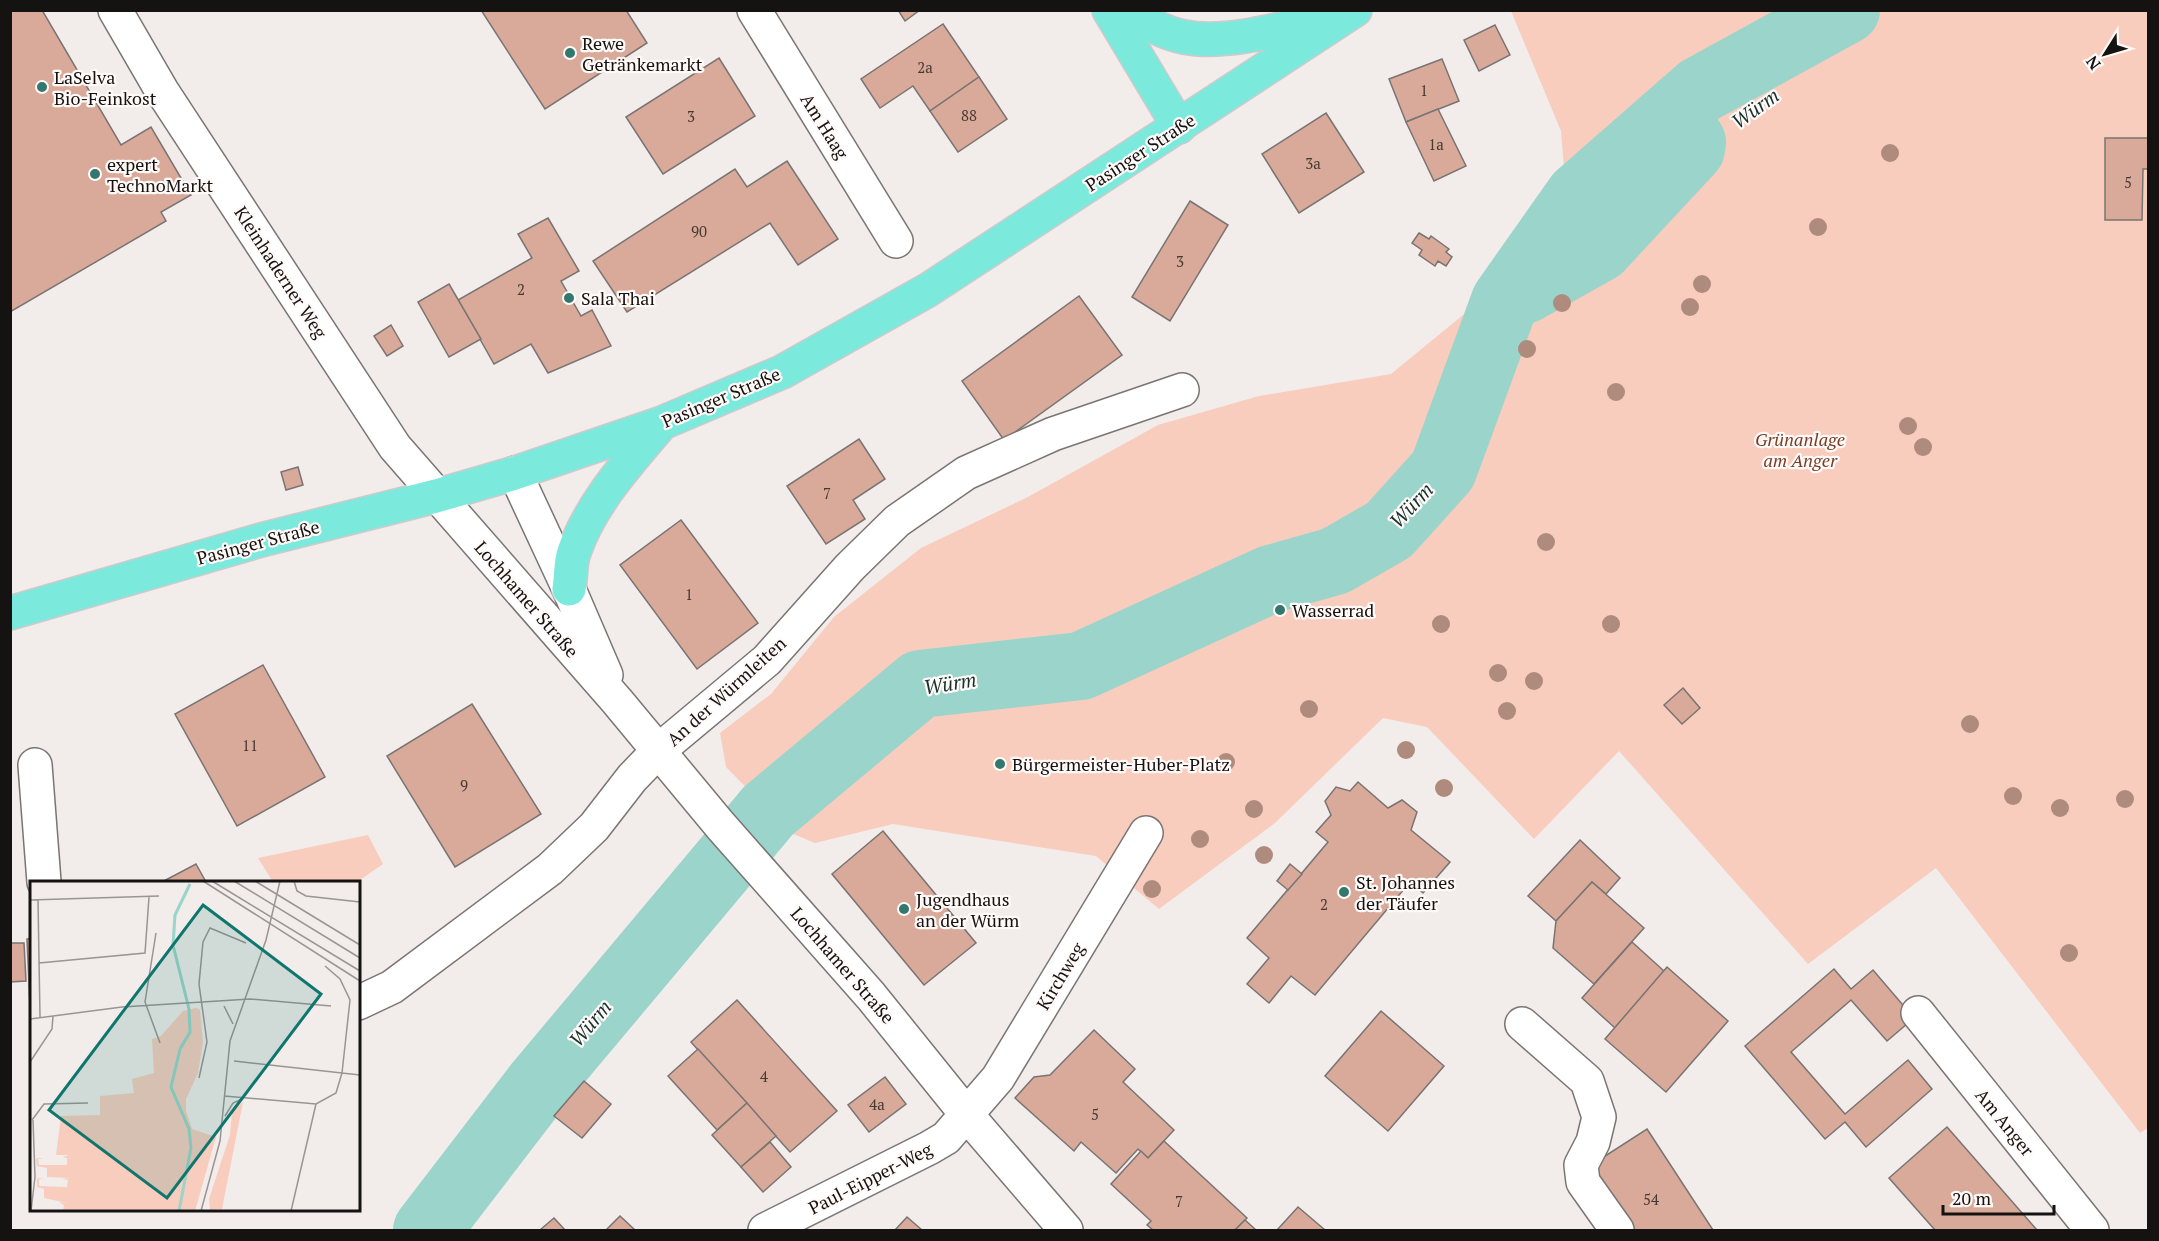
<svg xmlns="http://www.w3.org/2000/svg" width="2159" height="1241" font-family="'PT Serif',serif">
	<rect width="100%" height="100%" fill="#f2ecea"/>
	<g fill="#f8cdbe">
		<polygon points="1511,11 2148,11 2148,1128 2140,1133 1936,868 1808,964 1619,751 1534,839 1427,727 1383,718 1275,823 1159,909 1096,856 893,824 815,843 791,833 726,767 720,733 771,694 834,617 921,548 1026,498 1158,425 1259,396 1391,374 1474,306 1565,179 1561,131"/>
		<polygon points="368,835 383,864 357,882 273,882 258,858"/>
	</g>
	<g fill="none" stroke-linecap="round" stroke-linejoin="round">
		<g stroke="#9bd4ca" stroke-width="68">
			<polyline points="1524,290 1599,248 1691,149 1692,142"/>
			<polyline points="427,1230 539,1084 768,811 920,684 1081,666 1271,579 1335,561 1389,530 1443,470 1505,301 1579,196 1700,90 1846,10"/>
		</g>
	</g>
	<g fill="#d9aa99" stroke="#797473" stroke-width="1.5">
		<polygon points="10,10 42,10 121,145 151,127 191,195 161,212 166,221 10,312"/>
		<polygon points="481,10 626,10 647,43 545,109"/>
		<polygon points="898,10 920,10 905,21"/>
		<polygon points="943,24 979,77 930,111 913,86 880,108 861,79"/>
		<polygon points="1495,25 1510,55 1479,71 1464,40"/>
		<polygon points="719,58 755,116 663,174 626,117"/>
		<polygon points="1442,59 1459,101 1406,122 1389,79"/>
		<polygon points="979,77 1007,119 958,152 930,111"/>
		<polygon points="1438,109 1466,166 1434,181 1406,122"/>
		<polygon points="1326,113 1364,172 1299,213 1262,154"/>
		<polygon points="2105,138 2148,138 2148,169 2143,169 2142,220 2105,220"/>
		<polygon points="787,161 838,239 798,265 770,223 627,312 593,261 735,169 747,187"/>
		<polygon points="1190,201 1228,225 1170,321 1132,297"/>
		<polygon points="548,218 579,271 561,281 581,316 592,310 611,346 548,373 531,344 494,364 458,300 532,258 518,234"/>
		<polygon points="1419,233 1429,239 1431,236 1449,249 1446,252 1452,257 1446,266 1438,261 1435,266 1419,255 1422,250 1412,243"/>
		<polygon points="449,284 481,339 449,357 418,302"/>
		<polygon points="1079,296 1122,355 1004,440 962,381"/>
		<polygon points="391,325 403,346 387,356 374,336"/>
		<polygon points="859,439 885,479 853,500 865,519 826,544 787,486"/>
		<polygon points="298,467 303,485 286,490 281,472"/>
		<polygon points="681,520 758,623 697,669 620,565"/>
		<polygon points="263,665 325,777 237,826 175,714"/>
		<polygon points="1683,688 1700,708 1682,724 1664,705"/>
		<polygon points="472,704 541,814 455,867 387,756"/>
		<polygon points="1358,782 1388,808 1402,800 1417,812 1411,830 1450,862 1423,893 1410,882 1315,995 1291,976 1269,1003 1247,984 1269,958 1247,938 1328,842 1316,832 1331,815 1325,801 1336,787 1350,791"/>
		<polygon points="883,831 976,943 924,985 832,874"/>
		<polygon points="1580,840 1620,878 1606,894 1592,882 1556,921 1528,896"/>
		<polygon points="196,864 206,882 162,882"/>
		<polygon points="1290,864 1302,874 1288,890 1277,881"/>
		<polygon points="1592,882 1644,928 1594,984 1553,948 1556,921"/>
		<polygon points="32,938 32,1007 30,1007 27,939"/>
		<polygon points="1632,942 1664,971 1615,1028 1582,998"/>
		<polygon points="10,943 24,943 26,981 10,982"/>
		<polygon points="1667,967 1728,1021 1666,1092 1605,1039"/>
		<polygon points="1834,969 1851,989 1873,970 1914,1018 1887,1041 1851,1000 1791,1052 1845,1114 1908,1060 1932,1089 1866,1147 1845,1122 1825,1139 1745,1046"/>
		<polygon points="737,1000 837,1111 790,1152 691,1042"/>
		<polygon points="1381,1011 1444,1066 1388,1131 1325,1076"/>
		<polygon points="1094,1030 1135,1069 1123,1082 1174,1130 1148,1158 1138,1149 1116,1173 1081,1142 1074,1151 1015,1098 1034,1077 1050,1075"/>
		<polygon points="698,1049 747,1103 717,1130 668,1076"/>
		<polygon points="885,1077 906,1104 869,1132 848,1105"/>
		<polygon points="584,1081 611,1104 582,1138 554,1116"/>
		<polygon points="747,1103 776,1136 741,1167 712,1135"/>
		<polygon points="1947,1127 2037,1230 1935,1230 1889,1178"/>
		<polygon points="1647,1129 1713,1230 1630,1230 1588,1167"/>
		<polygon points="1164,1141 1247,1218 1235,1230 1153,1230 1147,1225 1151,1221 1111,1184 1141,1151 1148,1158"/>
		<polygon points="770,1142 791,1167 763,1192 741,1167"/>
		<polygon points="1298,1207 1325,1230 1277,1230"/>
		<polygon points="620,1216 635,1230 606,1230"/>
		<polygon points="907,1217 922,1230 895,1230"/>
		<polygon points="554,1218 565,1230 540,1230"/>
		<polygon points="1245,1220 1256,1230 1235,1230"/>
	</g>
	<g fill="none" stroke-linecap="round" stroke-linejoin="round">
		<g stroke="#7a7573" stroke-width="36">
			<g id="minor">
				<polyline points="115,10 162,91 395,447 617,701 720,825 871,996 967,1115 1066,1230"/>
				<polyline points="754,10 896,241"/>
				<polyline points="515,473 569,589 606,675"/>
				<polyline points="35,765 44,882"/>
				<polyline points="358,1003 392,987 550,869 594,827 632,778 658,751 767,660 850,567 897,521 966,473 1053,434 1182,390"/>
				<polyline points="1918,1013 2092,1230"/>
				<polyline points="1522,1024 1587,1081 1599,1117 1593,1142 1581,1165 1583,1182 1617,1230"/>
				<polyline points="765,1230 929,1148 946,1138 998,1078 1146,833"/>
			</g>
		</g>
		<g stroke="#cccbcb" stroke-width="36">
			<g id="major">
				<polyline points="1109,10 1179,127"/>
				<path d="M1125,10C1143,21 1163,33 1184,37C1229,46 1290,26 1335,16"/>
				<path d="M569,589C571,577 570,563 574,552C591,503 628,463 661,424"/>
				<polyline points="10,613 261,540 436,496 515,473 662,423 782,372 928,290 1355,10"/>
			</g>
		</g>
		<use href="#minor" stroke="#fff" stroke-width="33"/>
		<use href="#major" stroke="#7ce9dd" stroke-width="33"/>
	</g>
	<g fill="#af8b7e">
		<circle cx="1890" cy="153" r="9"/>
		<circle cx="1818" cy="227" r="9"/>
		<circle cx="1702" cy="284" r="9"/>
		<circle cx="1562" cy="303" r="9"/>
		<circle cx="1690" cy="307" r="9"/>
		<circle cx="1527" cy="349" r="9"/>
		<circle cx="1616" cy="392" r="9"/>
		<circle cx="1908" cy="426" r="9"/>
		<circle cx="1923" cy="447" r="9"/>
		<circle cx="1546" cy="542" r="9"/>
		<circle cx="1441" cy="624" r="9"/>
		<circle cx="1611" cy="624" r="9"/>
		<circle cx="1498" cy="673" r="9"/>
		<circle cx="1534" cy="681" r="9"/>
		<circle cx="1309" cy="709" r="9"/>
		<circle cx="1507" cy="711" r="9"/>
		<circle cx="1970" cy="724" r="9"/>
		<circle cx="1406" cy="750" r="9"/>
		<circle cx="1226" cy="762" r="9"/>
		<circle cx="1444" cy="788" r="9"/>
		<circle cx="2013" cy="796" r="9"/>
		<circle cx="2125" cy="799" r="9"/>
		<circle cx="2060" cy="808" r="9"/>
		<circle cx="1254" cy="809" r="9"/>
		<circle cx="1200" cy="839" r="9"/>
		<circle cx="1264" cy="855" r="9"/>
		<circle cx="1152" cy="889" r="9"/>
		<circle cx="2069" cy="953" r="9"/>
	</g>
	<g fill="#32786e" stroke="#fffaf8" stroke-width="2">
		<circle cx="570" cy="53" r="6"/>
		<circle cx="42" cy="87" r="6"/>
		<circle cx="95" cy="174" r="6"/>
		<circle cx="569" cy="298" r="6"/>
		<circle cx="1280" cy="610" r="6"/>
		<circle cx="1000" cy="764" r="6"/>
		<circle cx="1344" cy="892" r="6"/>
		<circle cx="904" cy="909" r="6"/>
	</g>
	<g text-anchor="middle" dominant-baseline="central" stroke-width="4.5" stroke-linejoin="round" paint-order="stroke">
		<g font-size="15" fill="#463934">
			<text x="925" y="67">2a</text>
			<text x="1424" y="90">1</text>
			<text x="969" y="115">88</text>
			<text x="691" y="116">3</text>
			<text x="1436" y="144">1a</text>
			<text x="1313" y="163">3a</text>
			<text x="2128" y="182">5</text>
			<text x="699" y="231">90</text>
			<text x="1180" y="261">3</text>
			<text x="521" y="289">2</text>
			<text x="827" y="493">7</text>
			<text x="689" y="594">1</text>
			<text x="250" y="745">11</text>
			<text x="464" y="785">9</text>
			<text x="1324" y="904">2</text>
			<text x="764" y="1076">4</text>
			<text x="877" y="1104">4a</text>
			<text x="1095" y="1114">5</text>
			<text x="1651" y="1199">54</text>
			<text x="1179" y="1201">7</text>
		</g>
		<g font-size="18" fill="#151312" stroke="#fffaf8" text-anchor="start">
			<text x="582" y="43">Rewe<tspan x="582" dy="21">Getränkemarkt</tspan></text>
			<text x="54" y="77">LaSelva<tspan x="54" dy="21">Bio-Feinkost</tspan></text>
			<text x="107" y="164">expert<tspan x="107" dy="21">TechnoMarkt</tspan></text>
			<text x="581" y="298">Sala Thai</text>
			<text x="1292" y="610">Wasserrad</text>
			<text x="1012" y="764">Bürgermeister-Huber-Platz</text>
			<text x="1356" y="882">St. Johannes<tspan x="1356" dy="21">der Täufer</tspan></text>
			<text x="916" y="899">Jugendhaus<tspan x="916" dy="21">an der Würm</tspan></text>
		</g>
		<g font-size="18" fill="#151312" stroke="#fffaf8">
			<text transform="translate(825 126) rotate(58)">Am Haag</text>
			<text transform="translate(1140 152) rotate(-33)">Pasinger Straße</text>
			<text transform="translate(281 272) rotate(57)">Kleinhaderner Weg</text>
			<text transform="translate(721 397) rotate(-23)">Pasinger Straße</text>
			<text transform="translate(258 542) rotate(-15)">Pasinger Straße</text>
			<text transform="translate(527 599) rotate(49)">Lochhamer Straße</text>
			<text transform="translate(726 691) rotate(-42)">An der Würmleiten</text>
			<text transform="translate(843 965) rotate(49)">Lochhamer Straße</text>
			<text transform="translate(1060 976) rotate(-59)">Kirchweg</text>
			<text transform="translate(2005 1122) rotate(51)">Am Anger</text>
			<text transform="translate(870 1178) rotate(-27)">Paul-Eipper-Weg</text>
		</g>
		<g font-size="18" font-style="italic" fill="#783c25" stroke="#fffaf8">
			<text x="1800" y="439">Grünanlage<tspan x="1800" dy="21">am Anger</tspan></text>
		</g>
		<g font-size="20" font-style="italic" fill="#14312d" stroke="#fffaf8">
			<text transform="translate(1755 108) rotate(-36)">Würm</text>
			<text transform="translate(1411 505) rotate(-47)">Würm</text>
			<text transform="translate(950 683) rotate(-9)">Würm</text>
			<text transform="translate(590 1023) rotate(-50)">Würm</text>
		</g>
	</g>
	<g transform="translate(30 881)">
		<rect width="330" height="330" fill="#f2ecea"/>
		<path d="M166,127L170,129L173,161L168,192L156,218V230L162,248L186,256L165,330H33L34,324L29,321L38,322L14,317V308L7,306V298L10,297H14L9,298V305L37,306L38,299L32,298L40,297L17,296V287L7,285L6,278L9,277H14L8,278L9,284H37V277L33,276L39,274H26L31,235L70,234V215L104,212L102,198L124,192L122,158L131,155L153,130ZM213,221L192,328L180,329L179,318L200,254L202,231Z" fill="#f8cdbe"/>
		<path fill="none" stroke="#9bd4ca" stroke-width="3" d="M149,330L161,267L159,248L141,206L150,168L160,151L159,128L143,64L145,34L160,3"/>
		<path fill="none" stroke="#9a9594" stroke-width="1.5" d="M173,0L330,100M182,0L330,90M204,0L330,77M225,0L330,64M264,0L267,10L276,15L330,21M0,19L129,15M8,19L10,136M126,52L115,121L130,162M9,82L115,72L119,16M295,85L310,98L320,119L312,192M194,125L203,143M0,138L92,126L220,118L301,125M204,180L330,194M0,181L22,148L23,135M169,197L177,161L169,103L173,61L180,47L216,62M194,215L286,223L306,212L312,192M195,235L203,222L212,218M2,239L14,223L58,222M1,330L5,296L3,239M171,330L190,260L200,160L236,59L250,0M261,330L286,223"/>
		<path fill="#0f766e" fill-opacity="0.15" stroke="#0f766e" stroke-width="3" d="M173,24L291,113L137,317L19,229Z"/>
		<rect width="330" height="330" fill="none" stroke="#151312" stroke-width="3"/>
	</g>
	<rect width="2159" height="1241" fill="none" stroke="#151312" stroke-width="24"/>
	<g transform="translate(2105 54) rotate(233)" stroke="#fffaf8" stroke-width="4.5" paint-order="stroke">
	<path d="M0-4.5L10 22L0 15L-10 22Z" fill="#151312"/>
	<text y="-9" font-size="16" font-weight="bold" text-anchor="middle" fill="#151312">N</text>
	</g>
	<path d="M1943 1205v9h111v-9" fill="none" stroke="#151312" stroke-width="3"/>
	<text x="1952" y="1205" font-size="18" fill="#151312" stroke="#fffaf8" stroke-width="4.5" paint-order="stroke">20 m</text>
</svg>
